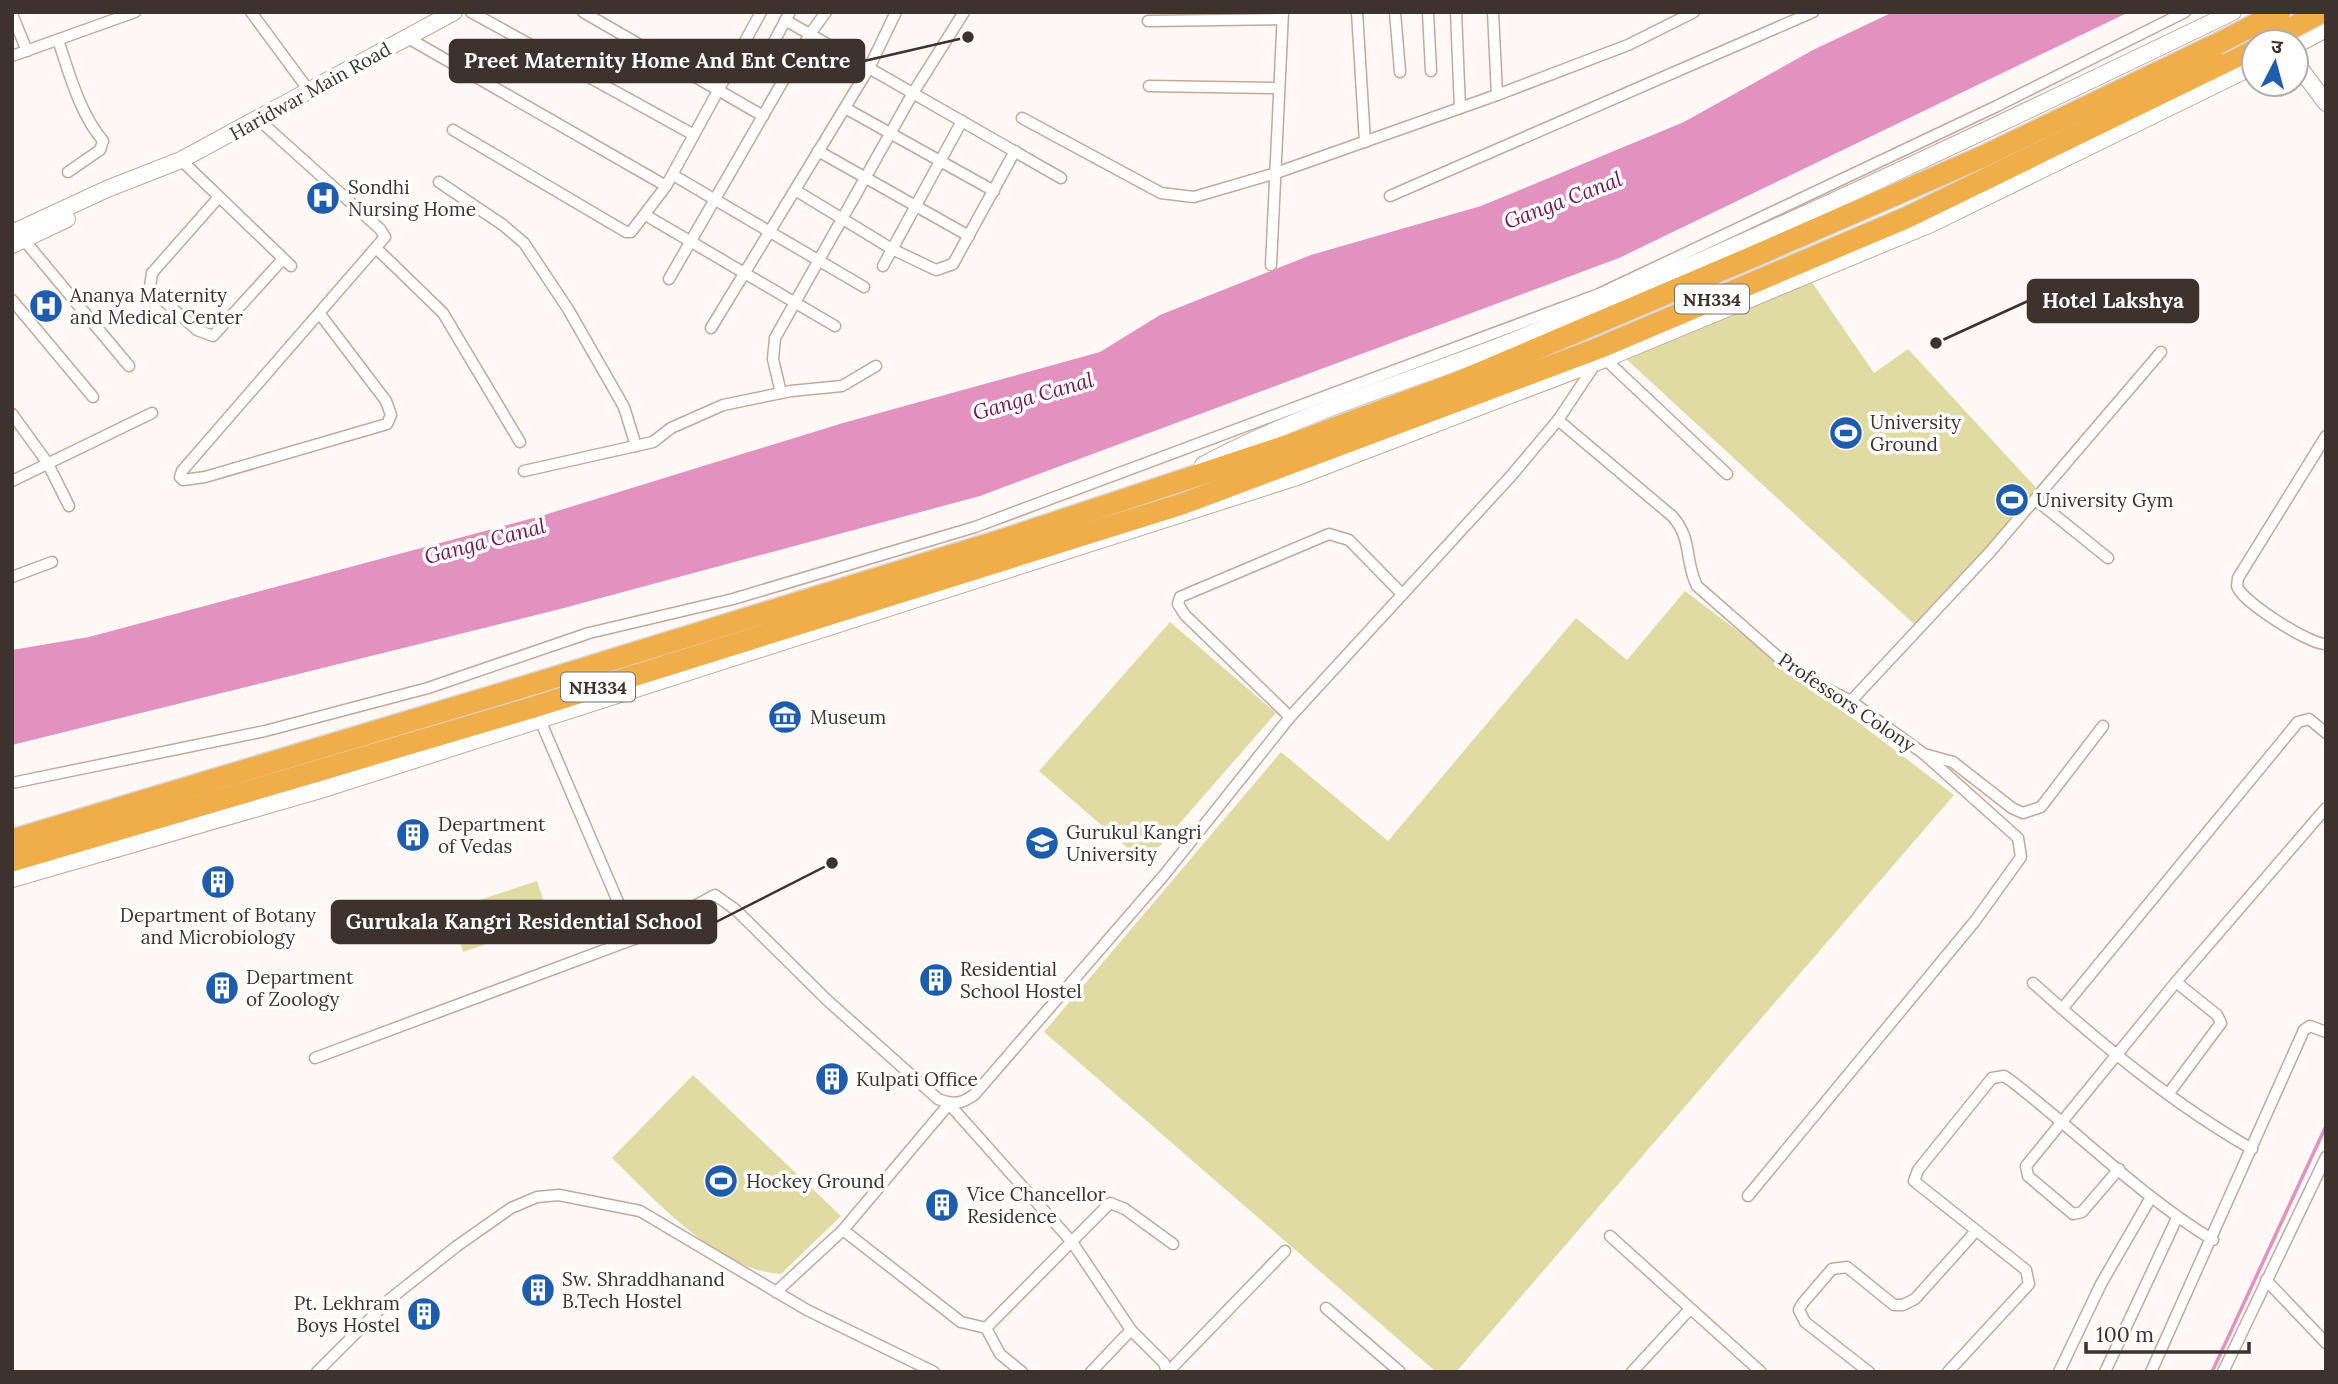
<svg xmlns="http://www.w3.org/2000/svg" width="2338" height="1384" font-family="Lora,'Noto Sans Devanagari',serif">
	<rect width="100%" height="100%" fill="#fff8f5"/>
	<g fill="#dfdba3">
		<polygon points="1811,281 1874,373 1908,349 2040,492 1915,625 1624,357"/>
		<polygon points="1685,591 1954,795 1456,1372 1436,1372 1044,1032 1281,752 1388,841 1576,618 1627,660"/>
		<polygon points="1170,622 1276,713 1145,863 1039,771"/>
		<polygon points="537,881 551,922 463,952 449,910"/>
		<path d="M693,1075L841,1216L781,1274C719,1271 654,1199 612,1158Z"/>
	</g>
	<polygon fill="#e391bf" points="1893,12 2129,12 1619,258 980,496 560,609 12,745 12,650 89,637 541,516 843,423 1100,352 1160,315 1311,255 1481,206 1684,122 1813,50"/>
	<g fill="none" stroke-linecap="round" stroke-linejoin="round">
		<polyline stroke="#e391bf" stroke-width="3.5" points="2212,1372 2326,1126"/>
		<g stroke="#c6a89a" stroke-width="13">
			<g id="street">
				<polyline points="251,12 310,92"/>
				<polyline points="471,12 694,135"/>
				<polyline points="583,12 763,116"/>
				<polyline points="1357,12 1365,142"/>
				<polyline points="1395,12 1400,72"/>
				<polyline points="1428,12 1431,71"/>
				<polyline points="1456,12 1460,108"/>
				<polyline points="1493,12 1497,95"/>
				<polyline points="12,14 27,51"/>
				<polyline points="785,20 1061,178"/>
				<polyline points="1148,21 1282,19"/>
				<polyline points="408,38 666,186"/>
				<path d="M58,40C70,75 79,112 103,141L100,150L68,172"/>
				<polyline points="12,56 135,12"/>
				<polyline points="762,64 790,12"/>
				<polyline points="1149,86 1278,88"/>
				<polyline points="845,108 994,191"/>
				<polyline points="1022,118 1161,193 1194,197 1276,173 1497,95 1628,45 1694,12"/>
				<polyline points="259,120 380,229 385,237 182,471 180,477 183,480 205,477 387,424 391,415 386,401 320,314"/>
				<polyline points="453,130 626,232 631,232 666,186 761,12"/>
				<polyline points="818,151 969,236"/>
				<polyline points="181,160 291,266"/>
				<polyline points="673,175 864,287"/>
				<polyline points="439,182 503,225 524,243 568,309 624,407 636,446"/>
				<polyline points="795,190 892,249 936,270 953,264 1015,151"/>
				<polyline points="1390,196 1813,12"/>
				<polyline points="219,197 152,273 150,287 154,292 197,330 213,336 283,259"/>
				<polyline points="647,216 835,326"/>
				<polyline points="24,240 129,366"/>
				<polyline points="377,249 443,313 520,442"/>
				<polyline points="1271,265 1283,12"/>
				<polyline points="883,266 962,121"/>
				<polyline points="669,279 810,34 826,12"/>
				<polyline points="12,300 93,397"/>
				<polyline points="711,328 869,68 896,12"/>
				<polyline points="1605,359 1727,474"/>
				<polyline points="781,393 773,359 775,338 913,93 964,12"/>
				<polyline points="12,414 47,462 69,506"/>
				<path d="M1558,420L1672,516C1693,539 1684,560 1697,586L1777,656L1811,681L1851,701L1924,754L1953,762L2012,808L2023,813L2041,807L2103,726"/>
				<path d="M2326,436L2238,578L2237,586C2241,601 2310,645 2326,644"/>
				<polyline points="524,471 653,442 671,428 723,405 791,391 842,386 876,366"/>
				<polyline points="12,481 152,413"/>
				<polyline points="2036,500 2108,558"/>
				<polyline points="12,577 52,562"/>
				<polyline points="1851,701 1990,552 2161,352"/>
				<polyline points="1290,717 1185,615 1178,604 1180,597 1329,534 1349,540 1401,593"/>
				<polyline points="540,720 634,939"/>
				<polyline points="12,783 265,731 428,688 589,633 733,599 975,527 1599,294 1997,106 2185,12"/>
				<path d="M2033,983C2101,1044 2173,1104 2252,1149"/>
				<polyline points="2062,1009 2298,722 2309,719 2326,733"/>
				<path d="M315,1058L634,939L715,895L736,910L827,1000L938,1099C954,1105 962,1104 975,1094L1165,874L1290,717L1511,476L1558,420L1596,363"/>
				<polyline points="2169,1093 2221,1023 2217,1015 2176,982"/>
				<polyline points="2119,1169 2082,1212 2073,1214 2028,1176 2026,1166 2176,982 2326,808"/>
				<polyline points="1748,1196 1975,921 2021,857 2018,838 1924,754"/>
				<polyline points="843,1230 961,1322 986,1328 1000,1354 1022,1372"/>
				<polyline points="1610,1236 1761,1372"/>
				<polyline points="2266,1280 2326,1343"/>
				<polyline points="776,1292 843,1230 949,1104 1072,1242 1131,1330 1164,1363 1167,1372"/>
				<polyline points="1326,1308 1400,1372"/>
				<polyline points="986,1328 1110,1203 1125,1209 1173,1244"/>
				<polyline points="317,1372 390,1299 457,1246 511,1208 537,1197 559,1195 640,1211 807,1310 934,1372"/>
				<polyline points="1091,1372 1131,1330"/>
				<polyline points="1168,1372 1285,1251"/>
				<polyline points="1632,1372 1690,1309"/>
				<polyline points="1869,1372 1805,1322 1799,1310 1802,1304 1832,1269 1847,1267 1894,1305 1903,1305 1915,1299 1975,1232"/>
				<path d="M1948,1372L2029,1284L2026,1270L1914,1181L1918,1170L1992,1078L2004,1076L2010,1080C2079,1133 2139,1195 2213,1240"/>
				<polyline points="2059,1372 2101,1284 2150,1199"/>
				<polyline points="2105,1372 2177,1218"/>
				<polyline points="2151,1372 2304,1030 2310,1026 2326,1032"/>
				<polyline points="2223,1372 2326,1157"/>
			</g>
		</g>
		<g stroke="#c6a89a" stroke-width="18">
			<g id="secondary">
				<polyline points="2296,45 2326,29"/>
				<polyline points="2296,63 2326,103"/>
				<polyline points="12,233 107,189 181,160 454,12"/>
				<polyline points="12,245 67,219"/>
				<path d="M1203,465C1312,406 1435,375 1549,326C1781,229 2007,121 2233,12"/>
				<polyline points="12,879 327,788 1294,478 1605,359 1931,224 2254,66"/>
			</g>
		</g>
		<g stroke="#d8d6d5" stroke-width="24">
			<g id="highway">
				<polyline points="12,840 530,685 1008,538 1289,445 1461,381 1750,258 1984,156 2217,44"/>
				<polyline points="12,861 534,707 1182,504 1599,348 1908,217 2254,48"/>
			</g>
		</g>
		<use href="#street" stroke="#fff" stroke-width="10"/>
		<use href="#secondary" stroke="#fff" stroke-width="16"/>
		<use href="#highway" stroke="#f0ae4b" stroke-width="21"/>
		<g stroke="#d8d6d5" stroke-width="24" stroke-linecap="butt">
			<g id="highway-bridge">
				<polyline points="2265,42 2322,12"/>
				<polyline points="2217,44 2280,12"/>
			</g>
		</g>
		<use href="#highway-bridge" stroke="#f0ae4b" stroke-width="21"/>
	</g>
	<defs>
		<g id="hospital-disc" transform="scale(1.75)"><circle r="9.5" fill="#1e5dae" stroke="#fff"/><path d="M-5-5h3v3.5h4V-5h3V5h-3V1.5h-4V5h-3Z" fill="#fff"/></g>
		<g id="stadium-disc" transform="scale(1.75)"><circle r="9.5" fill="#1e5dae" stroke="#fff"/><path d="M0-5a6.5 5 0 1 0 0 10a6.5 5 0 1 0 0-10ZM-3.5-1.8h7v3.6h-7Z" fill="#fff"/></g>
		<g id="museum-disc" transform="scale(1.75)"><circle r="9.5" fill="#1e5dae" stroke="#fff"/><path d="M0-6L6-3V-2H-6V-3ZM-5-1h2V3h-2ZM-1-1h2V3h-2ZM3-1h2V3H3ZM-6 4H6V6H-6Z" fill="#fff"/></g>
		<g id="building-disc" transform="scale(1.75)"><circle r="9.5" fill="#1e5dae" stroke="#fff"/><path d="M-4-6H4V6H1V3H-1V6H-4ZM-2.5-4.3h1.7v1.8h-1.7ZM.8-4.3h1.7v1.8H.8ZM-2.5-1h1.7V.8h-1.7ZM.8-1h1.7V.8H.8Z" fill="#fff"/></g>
		<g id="university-disc" transform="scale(1.75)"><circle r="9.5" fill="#1e5dae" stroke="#fff"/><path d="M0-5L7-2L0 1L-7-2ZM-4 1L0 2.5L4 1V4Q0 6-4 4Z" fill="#fff"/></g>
	</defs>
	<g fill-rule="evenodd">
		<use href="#hospital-disc" x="323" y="198"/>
		<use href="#hospital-disc" x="46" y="306"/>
		<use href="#stadium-disc" x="1846" y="433"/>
		<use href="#stadium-disc" x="2012" y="500"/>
		<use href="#museum-disc" x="785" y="717"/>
		<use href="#building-disc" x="413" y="835"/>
		<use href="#university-disc" x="1042" y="843"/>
		<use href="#building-disc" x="218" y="882"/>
		<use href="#building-disc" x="936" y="980"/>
		<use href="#building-disc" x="222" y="988"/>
		<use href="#building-disc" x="832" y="1079"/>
		<use href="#stadium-disc" x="721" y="1181"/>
		<use href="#building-disc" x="942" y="1205"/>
		<use href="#building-disc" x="538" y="1290"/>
		<use href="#building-disc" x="424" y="1314"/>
	</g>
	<g text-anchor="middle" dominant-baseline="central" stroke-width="7" stroke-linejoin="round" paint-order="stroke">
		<g fill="#fff" stroke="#78706b" stroke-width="2">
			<rect x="1675" y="284.5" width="74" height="29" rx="5"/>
			<rect x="561" y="672.5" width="74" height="29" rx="5"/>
		</g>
		<g font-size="18" font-weight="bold" fill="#3e322c">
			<text x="1712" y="299">NH334</text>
			<text x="598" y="687">NH334</text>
		</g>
		<g font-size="19" fill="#3e322c" stroke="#fff">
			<text transform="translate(310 91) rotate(-29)">Haridwar Main Road</text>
			<text transform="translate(1847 702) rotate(34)">Professors Colony</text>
		</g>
		<g font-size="19" fill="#3e322c" stroke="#fff" text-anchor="start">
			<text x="348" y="187">Sondhi<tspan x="348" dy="22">Nursing Home</tspan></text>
			<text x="70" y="295">Ananya Maternity<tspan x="70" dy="22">and Medical Center</tspan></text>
			<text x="1870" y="422">University<tspan x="1870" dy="22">Ground</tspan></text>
			<text x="2036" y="500">University Gym</text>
			<text x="810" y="717">Museum</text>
			<text x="438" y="824">Department<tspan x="438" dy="22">of Vedas</tspan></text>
			<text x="1066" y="832">Gurukul Kangri<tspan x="1066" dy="22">University</tspan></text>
			<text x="218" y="915" text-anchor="middle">Department of Botany<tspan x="218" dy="22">and Microbiology</tspan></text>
			<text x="960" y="969">Residential<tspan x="960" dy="22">School Hostel</tspan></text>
			<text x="246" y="977">Department<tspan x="246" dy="22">of Zoology</tspan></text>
			<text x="856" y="1079">Kulpati Office</text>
			<text x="746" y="1181">Hockey Ground</text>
			<text x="967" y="1194">Vice Chancellor<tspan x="967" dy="22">Residence</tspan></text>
			<text x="562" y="1279">Sw. Shraddhanand<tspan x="562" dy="22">B.Tech Hostel</tspan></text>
			<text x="400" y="1303" text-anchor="end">Pt. Lekhram<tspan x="400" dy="22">Boys Hostel</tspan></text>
		</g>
		<g font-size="21" font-style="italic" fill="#731453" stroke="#fff">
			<text transform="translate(1563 200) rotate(-21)">Ganga Canal</text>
			<text transform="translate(1033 396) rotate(-16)">Ganga Canal</text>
			<text transform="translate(485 541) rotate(-15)">Ganga Canal</text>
		</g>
	</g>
	<path fill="none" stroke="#3e322c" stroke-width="2.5" d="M968 37L864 61M1936 343L2028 301M832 863L716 922"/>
	<g fill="#3e322c" stroke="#fff" stroke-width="2.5">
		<circle cx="968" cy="37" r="7"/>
		<circle cx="1936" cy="343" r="7"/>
		<circle cx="832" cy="863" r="7"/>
	</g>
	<g fill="#3e322c" stroke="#3e322c" stroke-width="2.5">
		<rect x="450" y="40" width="414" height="42" rx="7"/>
		<rect x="2028" y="280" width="170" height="42" rx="7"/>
		<rect x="332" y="901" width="384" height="42" rx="7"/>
	</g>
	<g font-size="21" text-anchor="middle" font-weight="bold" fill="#fff">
		<text x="657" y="68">Preet Maternity Home And Ent Centre</text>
		<text x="2113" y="308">Hotel Lakshya</text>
		<text x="524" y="929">Gurukala Kangri Residential School</text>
	</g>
	<rect width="2338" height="1384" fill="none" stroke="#3e322c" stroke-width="28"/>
	<g transform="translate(2275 63) rotate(6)"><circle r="33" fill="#ffffff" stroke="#b2adab" stroke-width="2"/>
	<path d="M0-5L12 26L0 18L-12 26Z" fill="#1e5dae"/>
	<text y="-10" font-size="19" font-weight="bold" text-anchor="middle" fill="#3e322c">उ</text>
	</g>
	<path d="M2086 1342v10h163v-10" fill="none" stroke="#3e322c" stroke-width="3.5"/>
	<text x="2096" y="1342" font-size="21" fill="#3e322c" stroke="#ffffff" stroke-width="5" paint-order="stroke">100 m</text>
</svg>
